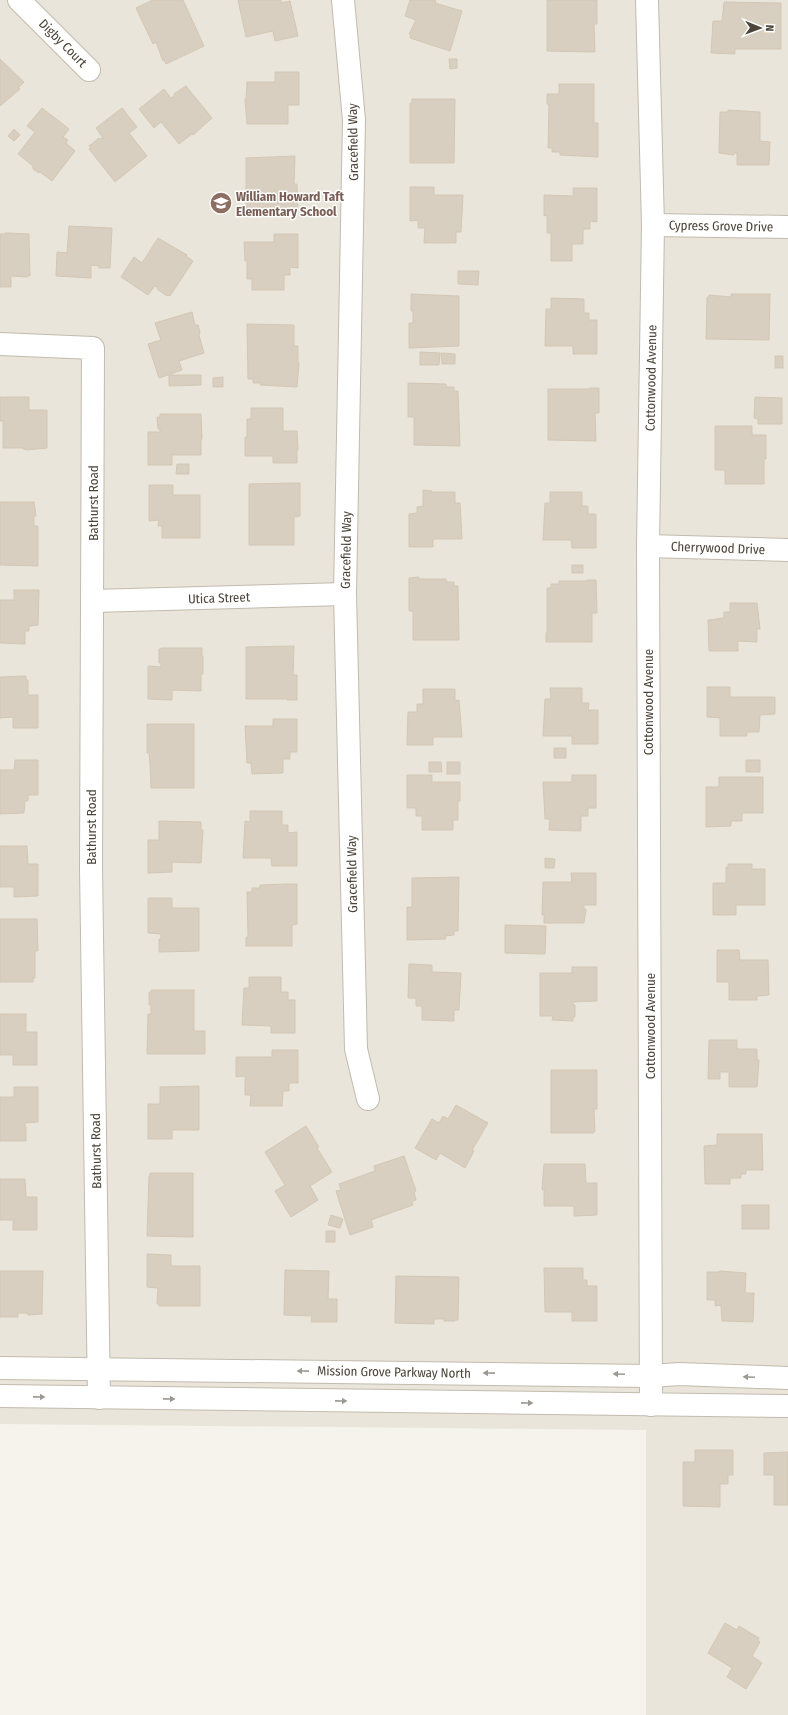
<svg xmlns="http://www.w3.org/2000/svg" width="788" height="1715" font-family="'Fira Sans Condensed',sans-serif">
	<rect width="100%" height="100%" fill="#f6f3ec"/>
	<polygon fill="#eae5da" points="0,0 788,0 788,1715 646,1715 646,1430 0,1424"/>
	<g fill="#d8cfc1" stroke="#d3c7b4">
		<polygon points="153,0 183,0 204,46 166,64 164,60 163,61 156,42 153,44 136,8"/>
		<polygon points="238,0 281,0 281,3 290,1 298,36 275,41 273,31 246,37"/>
		<polygon points="410,0 436,0 435,3 462,11 450,51 410,38 411,35 409,34 416,20 405,16"/>
		<polygon points="547,0 597,0 597,24 594,24 595,52 547,51"/>
		<polygon points="724,2 781,3 781,49 735,49 735,54 711,53 713,21 722,21"/>
		<polygon points="0,59 24,82 18,88 20,89 0,106"/>
		<polygon points="449,59 457,59 457,68 450,69"/>
		<polygon points="275,72 299,72 299,105 288,105 288,124 247,124 245,99 246,99 247,82 275,82"/>
		<polygon points="559,84 594,84 594,123 598,123 598,157 560,155 560,152 552,152 552,148 548,148 549,104 547,104 547,94 559,94"/>
		<polygon points="186,86 212,118 193,135 192,134 179,144 161,122 154,128 139,109 164,89 171,98 174,96 174,94"/>
		<polygon points="412,99 455,99 454,163 410,163 410,103 412,103"/>
		<polygon points="42,108 69,129 63,137 68,140 66,143 75,151 52,181 40,172 39,173 33,169 33,166 18,154 35,132 27,126"/>
		<polygon points="122,108 137,127 129,133 147,156 115,182 89,149 91,148 89,146 99,138 100,139 103,138 96,128"/>
		<polygon points="728,110 760,112 760,141 770,142 769,165 737,165 737,153 734,153 734,155 719,153 720,112 728,112"/>
		<polygon points="14,129 20,135 14,141 8,136"/>
		<polygon points="295,156 294,184 297,184 298,210 288,210 288,208 246,208 246,158"/>
		<polygon points="410,187 434,187 434,195 463,195 461,232 456,232 456,243 424,243 425,228 418,228 418,220 410,221"/>
		<polygon points="573,188 597,188 597,222 590,221 590,229 583,229 583,244 572,244 572,261 551,261 551,233 547,233 547,215 544,216 544,195 573,196"/>
		<polygon points="69,226 112,228 110,268 99,268 99,266 91,265 91,278 56,276 57,252 67,253"/>
		<polygon points="5,233 29,234 30,276 27,276 27,277 11,276 11,287 0,287 0,234 5,234"/>
		<polygon points="274,234 298,234 298,268 290,267 290,275 284,275 284,290 252,290 252,279 247,279 247,261 245,261 244,242 274,242"/>
		<polygon points="158,238 187,255 186,256 193,261 170,296 168,295 167,296 157,289 158,288 155,286 148,295 121,277 134,257 142,263"/>
		<polygon points="458,271 479,271 478,285 458,284"/>
		<polygon points="411,294 459,296 459,346 409,348 409,323 413,323 413,311 411,311"/>
		<polygon points="731,294 770,294 769,340 706,339 707,297 709,297 709,295 731,297"/>
		<polygon points="551,298 584,299 584,313 589,313 589,320 597,320 597,354 573,354 573,346 545,346 546,309 551,309"/>
		<polygon points="192,312 195,325 198,325 200,332 199,335 204,353 179,361 182,370 159,378 148,344 161,340 155,323"/>
		<polygon points="247,324 294,325 294,346 298,346 298,362 299,363 297,387 260,385 261,383 253,383 253,379 248,379"/>
		<polygon points="420,352 440,353 439,365 420,365"/>
		<polygon points="441,353 455,354 455,364 442,364"/>
		<rect x="775" y="356" width="8" height="12"/>
		<polygon points="169,375 201,375 201,385 169,386"/>
		<polygon points="223,377 223,387 213,387 213,378"/>
		<polygon points="408,383 446,384 446,387 454,387 454,391 458,391 460,446 414,445 414,417 408,417"/>
		<polygon points="589,388 599,388 599,413 595,413 596,441 548,440 548,389 589,389"/>
		<polygon points="0,397 29,397 29,410 47,410 47,448 26,450 22,448 3,448 3,421 0,421"/>
		<polygon points="755,397 782,398 782,424 758,424 758,419 754,418"/>
		<polygon points="251,408 283,408 283,431 297,431 298,450 297,450 297,463 273,463 273,456 245,456 245,437 247,437 247,419 251,419"/>
		<polygon points="160,414 201,414 202,439 201,439 201,455 172,455 172,465 148,465 148,432 160,432 160,429 158,429 157,417 160,417"/>
		<polygon points="715,426 752,426 752,435 766,435 766,459 764,459 764,484 725,484 725,470 715,470"/>
		<polygon points="177,464 189,464 189,474 176,474"/>
		<polygon points="291,483 300,483 300,516 294,517 294,545 249,545 249,484"/>
		<polygon points="149,485 173,485 173,495 200,495 200,538 162,538 162,526 158,526 159,520 149,521"/>
		<polygon points="423,490 432,491 432,492 455,492 455,503 460,503 462,539 433,539 433,547 409,547 409,514 417,513 417,507 423,506"/>
		<polygon points="550,492 582,492 582,506 588,506 588,514 596,514 596,548 572,548 571,540 543,540 545,503 550,503"/>
		<polygon points="0,502 34,502 36,516 34,516 34,526 38,526 38,566 0,565"/>
		<rect x="572" y="565" width="11" height="8"/>
		<polygon points="419,577 419,579 446,579 446,582 454,582 454,586 458,586 459,640 413,640 413,611 409,611 409,578"/>
		<polygon points="587,580 596,580 597,613 592,613 592,642 546,642 546,633 547,633 547,588 551,588 551,584 559,584 559,581 587,581"/>
		<polygon points="14,590 39,590 38,625 29,626 29,631 25,631 25,644 0,643 0,600 14,600"/>
		<polygon points="730,603 757,603 760,629 757,629 757,642 738,641 738,651 709,651 708,620 724,618 724,612 730,612"/>
		<polygon points="294,646 293,675 297,675 297,700 287,700 287,699 246,699 246,647"/>
		<polygon points="161,648 202,648 202,656 203,656 203,674 201,674 201,691 172,690 172,700 148,699 148,666 161,667 161,663 159,663 159,649 161,649"/>
		<polygon points="26,676 26,680 28,680 28,695 38,695 38,728 13,728 13,717 0,718 0,677"/>
		<polygon points="707,687 730,687 730,697 775,697 775,714 760,715 759,732 747,732 747,736 720,736 720,718 707,717"/>
		<polygon points="550,688 582,688 582,703 589,703 588,710 598,710 598,744 572,744 572,736 543,736 545,699 551,699"/>
		<polygon points="423,689 455,689 455,701 459,700 462,737 433,737 433,745 407,745 408,712 417,712 417,704 423,704"/>
		<polygon points="273,719 297,719 297,752 290,752 290,759 283,759 283,773 252,774 251,763 247,763 245,726 273,726"/>
		<polygon points="147,724 194,724 194,788 151,788 150,764 149,753 147,753"/>
		<rect x="554" y="748" width="12" height="10"/>
		<polygon points="15,760 38,760 38,795 28,795 28,801 25,801 24,813 0,814 0,770 14,770"/>
		<rect x="746" y="760" width="14" height="12"/>
		<polygon points="429,762 441,762 442,772 429,772"/>
		<rect x="447" y="762" width="13" height="12"/>
		<polygon points="407,775 432,775 432,782 460,782 460,801 458,801 458,820 453,820 453,830 422,830 422,816 416,816 416,808 407,808"/>
		<polygon points="572,775 596,775 596,808 588,808 588,816 581,816 581,831 549,830 550,819 545,819 543,782 572,782"/>
		<polygon points="719,777 763,777 763,813 742,813 742,821 731,821 731,826 706,827 706,787 719,787"/>
		<polygon points="250,811 282,811 282,825 288,825 288,833 297,832 297,866 272,866 271,858 243,858 245,821 250,822"/>
		<polygon points="159,821 201,822 201,830 203,830 201,863 172,862 172,872 148,873 148,840 159,840"/>
		<polygon points="0,846 27,846 28,864 38,864 38,896 14,897 14,887 0,887"/>
		<polygon points="545,858 555,859 554,868 545,868"/>
		<polygon points="728,864 752,864 752,869 765,869 765,905 736,905 736,915 713,915 713,883 726,883 726,867 728,867"/>
		<polygon points="571,873 596,873 596,905 584,905 584,909 586,909 584,923 544,923 544,915 542,915 543,882 572,882"/>
		<polygon points="459,877 458,931 454,931 454,935 445,936 446,939 407,940 407,907 412,907 412,878"/>
		<polygon points="287,884 297,884 297,924 292,925 292,946 246,946 246,937 248,937 247,892 252,892 252,888 260,888 260,885"/>
		<polygon points="148,898 172,898 172,908 199,908 199,951 159,952 159,939 161,939 161,934 148,933"/>
		<polygon points="0,919 37,919 38,951 35,951 35,978 33,978 33,982 0,982"/>
		<polygon points="505,925 546,926 545,954 505,953"/>
		<polygon points="717,950 739,950 740,960 768,960 769,995 757,996 757,1000 729,1000 729,982 717,982"/>
		<polygon points="409,964 432,965 432,972 461,973 459,1010 454,1010 454,1021 422,1020 422,1006 416,1006 416,998 408,998"/>
		<polygon points="572,967 597,967 597,1001 573,1002 573,1005 575,1005 575,1017 573,1017 573,1021 552,1020 553,1016 540,1016 540,973 572,973"/>
		<polygon points="249,977 281,977 281,992 288,992 288,1000 295,1000 295,1033 271,1033 271,1026 242,1025 244,988 249,988"/>
		<polygon points="151,990 194,990 194,1031 205,1031 205,1054 147,1054 148,1014 151,1014 151,1005 149,1005 149,992 152,992"/>
		<polygon points="0,1014 26,1014 26,1032 37,1032 37,1065 13,1065 13,1055 0,1055"/>
		<polygon points="709,1040 737,1040 737,1049 757,1049 757,1060 759,1060 757,1087 729,1087 729,1072 720,1072 720,1079 708,1079"/>
		<polygon points="272,1050 298,1050 298,1083 289,1083 289,1091 283,1091 282,1106 250,1106 251,1095 245,1095 245,1076 236,1077 236,1057 272,1057"/>
		<polygon points="551,1070 597,1070 597,1109 594,1109 595,1131 594,1131 594,1133 551,1133"/>
		<polygon points="199,1086 199,1130 172,1130 172,1139 148,1139 148,1104 160,1104 160,1087"/>
		<polygon points="14,1087 38,1087 38,1122 25,1123 25,1127 26,1127 26,1141 0,1141 0,1097 14,1097"/>
		<polygon points="456,1105 488,1123 472,1150 474,1151 465,1168 440,1153 436,1160 415,1148 432,1119 439,1123 443,1116 448,1119"/>
		<polygon points="306,1126 319,1147 317,1148 332,1172 310,1186 318,1200 291,1217 275,1191 285,1185 265,1152"/>
		<polygon points="717,1134 762,1134 763,1170 746,1170 746,1174 741,1174 741,1178 730,1178 730,1184 705,1184 704,1146 717,1145"/>
		<polygon points="404,1156 416,1191 414,1192 416,1200 412,1201 413,1205 371,1220 373,1227 350,1235 336,1191 341,1190 339,1184 375,1171 374,1166"/>
		<polygon points="544,1164 585,1164 586,1183 597,1183 597,1215 574,1216 574,1206 544,1206 544,1189 542,1190"/>
		<polygon points="150,1173 193,1173 193,1237 147,1236 149,1176 150,1176"/>
		<polygon points="0,1179 25,1179 26,1197 37,1197 37,1230 13,1230 13,1220 0,1220"/>
		<rect x="742" y="1205" width="27" height="24"/>
		<polygon points="331,1215 343,1219 340,1228 328,1225"/>
		<rect x="326" y="1231" width="9" height="11"/>
		<polygon points="147,1254 171,1255 171,1266 200,1266 200,1306 159,1306 159,1304 157,1304 158,1288 147,1287"/>
		<polygon points="544,1268 583,1268 583,1280 587,1280 587,1286 597,1286 597,1321 572,1321 572,1312 545,1312"/>
		<polygon points="285,1270 329,1271 328,1299 337,1299 337,1322 311,1322 312,1316 284,1315"/>
		<polygon points="0,1271 43,1271 42,1314 28,1315 28,1313 18,1313 18,1317 0,1317"/>
		<polygon points="720,1271 746,1273 745,1293 754,1293 753,1322 722,1321 721,1305 715,1306 715,1300 707,1300 707,1272 719,1272"/>
		<polygon points="396,1276 459,1277 458,1320 455,1320 455,1321 444,1321 444,1319 434,1319 434,1324 395,1323"/>
		<polygon points="695,1450 733,1450 733,1475 728,1475 728,1484 720,1484 720,1507 683,1506 683,1462 695,1462"/>
		<polygon points="788,1452 788,1505 774,1505 774,1475 764,1475 764,1453"/>
		<polygon points="725,1623 737,1630 739,1626 759,1638 758,1640 760,1642 752,1656 762,1663 746,1689 727,1677 732,1668 708,1653"/>
	</g>
	<g fill="none" stroke-linecap="round" stroke-linejoin="round">
		<g stroke="#c2bbae" stroke-width="24">
			<g id="minor">
				<polyline points="19,0 89,70"/>
				<polyline points="343,0 354,120 345,594 356,1049 368,1099"/>
				<polyline points="647,0 653,225 648,546 651,1405"/>
				<polyline points="653,225 788,227"/>
				<polyline points="0,344 93,348 91,868 99,1398"/>
				<polyline points="648,546 788,550"/>
				<polyline points="93,601 345,594"/>
				<polyline points="0,1368 651,1376 679,1374 788,1378"/>
				<polyline points="0,1396 788,1406"/>
			</g>
		</g>
		<use href="#minor" stroke="#fff" stroke-width="22"/>
	</g>
	<defs><path id="oneway-solid" d="M-6-.8H1V-3.2L6.5 0L1 3.2V.8H-6Z"/></defs>
	<g fill="#9c9892">
		<use href="#oneway-solid" transform="translate(303 1371) rotate(-179)"/>
		<use href="#oneway-solid" transform="translate(489 1373) rotate(-179)"/>
		<use href="#oneway-solid" transform="translate(619 1374) rotate(-178)"/>
		<use href="#oneway-solid" transform="translate(749 1377) rotate(-178)"/>
		<use href="#oneway-solid" transform="translate(39 1397) rotate(1)"/>
		<use href="#oneway-solid" transform="translate(169 1399) rotate(1)"/>
		<use href="#oneway-solid" transform="translate(341 1401) rotate(1)"/>
		<use href="#oneway-solid" transform="translate(527 1403) rotate(1)"/>
	</g>
	<defs>
		<g id="school-disc" transform="scale(1.15)"><circle r="9.5" fill="#8d6e63" stroke="#fff"/><path d="M0-5L7-2L0 1L-7-2ZM-4 1L0 2.5L4 1V4Q0 6-4 4Z" fill="#fff"/></g>
	</defs>
	<g fill-rule="evenodd">
		<use href="#school-disc" x="221" y="203"/>
	</g>
	<g text-anchor="middle" dominant-baseline="central" stroke-width="3" stroke-linejoin="round" paint-order="stroke">
		<g font-size="13" fill="#4b4439" stroke="#fff">
			<text transform="translate(63 43) rotate(45)">Digby Court</text>
			<text transform="translate(353 142) rotate(-91)">Gracefield Way</text>
			<text transform="translate(721 226) rotate(1)">Cypress Grove Drive</text>
			<text transform="translate(651 378) rotate(-89)">Cottonwood Avenue</text>
			<text transform="translate(93 503) rotate(-90)">Bathurst Road</text>
			<text transform="translate(718 548) rotate(2)">Cherrywood Drive</text>
			<text transform="translate(346 550) rotate(-89)">Gracefield Way</text>
			<text transform="translate(219 598) rotate(-2)">Utica Street</text>
			<text transform="translate(648 702) rotate(-90)">Cottonwood Avenue</text>
			<text transform="translate(91 827) rotate(-90)">Bathurst Road</text>
			<text transform="translate(352 874) rotate(-91)">Gracefield Way</text>
			<text transform="translate(650 1026) rotate(-90)">Cottonwood Avenue</text>
			<text transform="translate(96 1151) rotate(-91)">Bathurst Road</text>
			<text transform="translate(394 1372) rotate(1)">Mission Grove Parkway North</text>
		</g>
		<g font-size="13" font-weight="bold" fill="#785e54" stroke="#fff" text-anchor="start">
			<text x="236" y="196">William Howard Taft<tspan x="236" dy="15">Elementary School</tspan></text>
		</g>
	</g>
	<g transform="translate(760 28) rotate(91)" stroke="#ffffff" stroke-width="3" paint-order="stroke">
	<path d="M0-3L7 15L0 10L-7 15Z" fill="#4b4439"/>
	<text y="-6" font-size="11" font-weight="bold" text-anchor="middle" fill="#4b4439">N</text>
	</g>
</svg>
